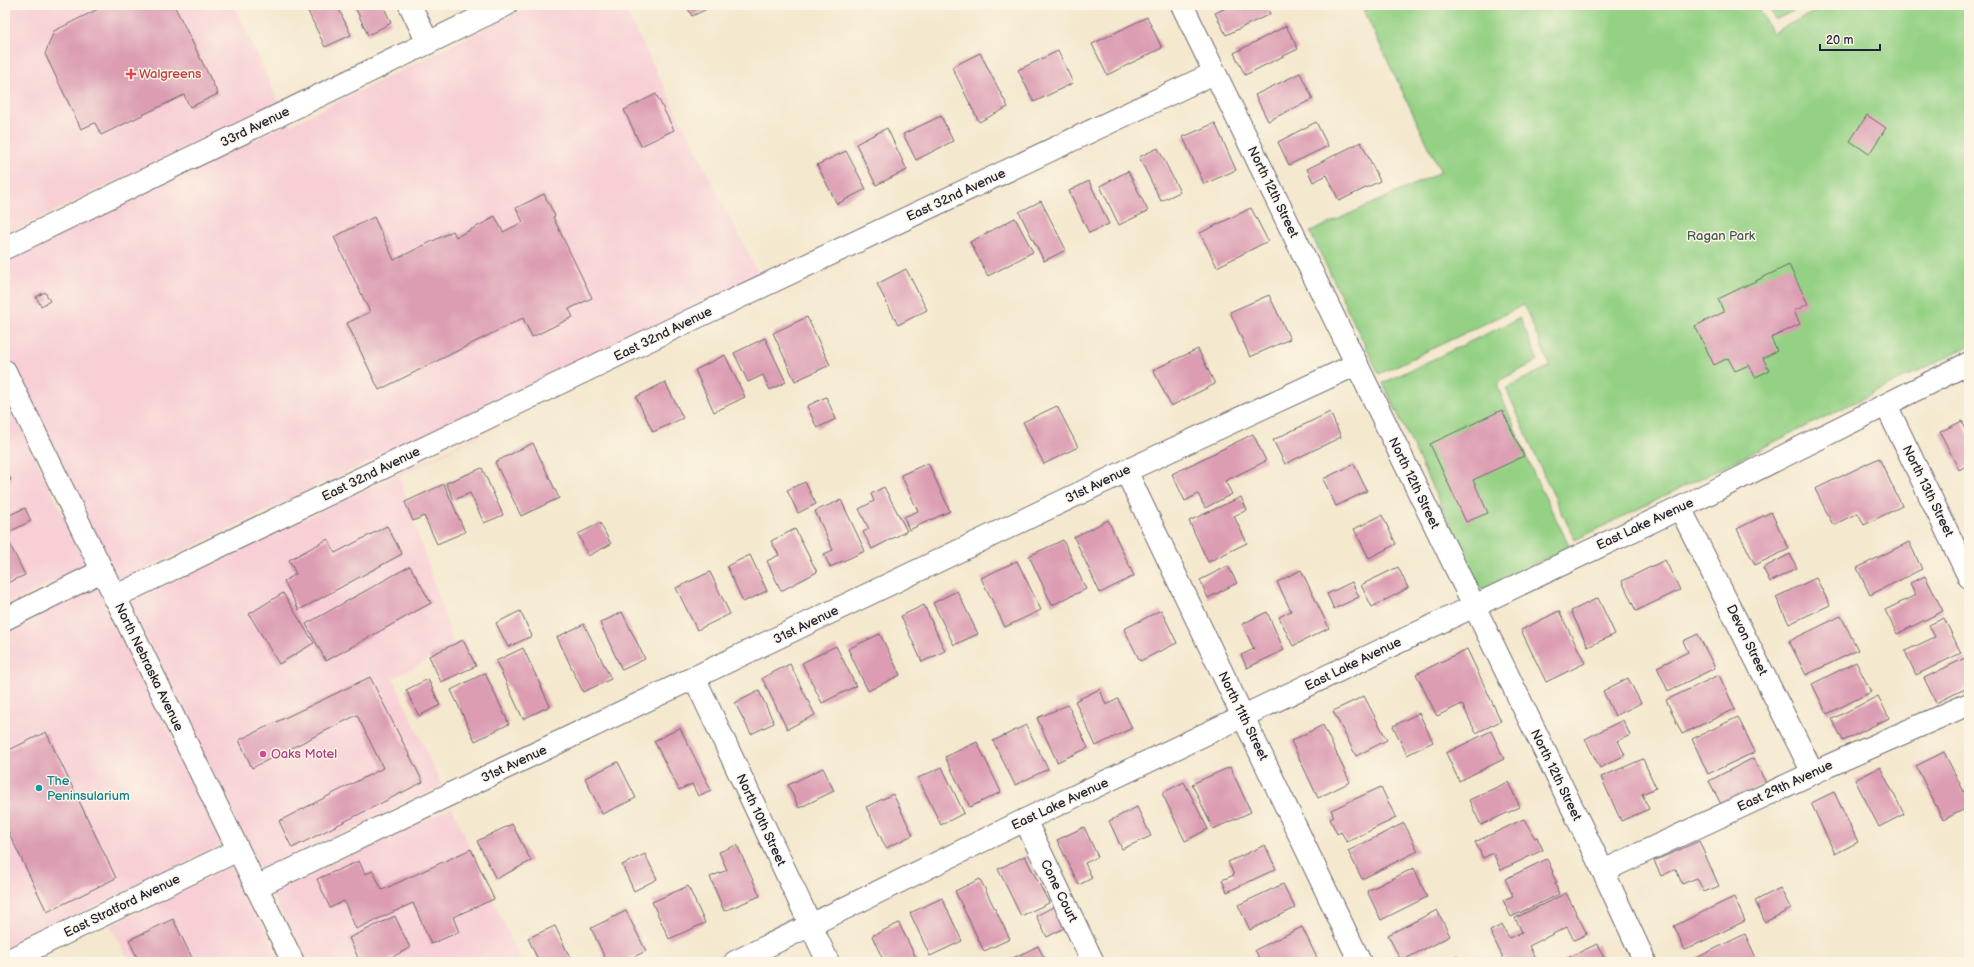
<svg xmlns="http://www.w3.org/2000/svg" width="1974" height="967" font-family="'Balsamiq Sans',sans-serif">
	<rect width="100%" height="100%" fill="#fcf5e5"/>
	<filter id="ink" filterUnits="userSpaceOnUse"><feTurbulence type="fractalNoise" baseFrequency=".025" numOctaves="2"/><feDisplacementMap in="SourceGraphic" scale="8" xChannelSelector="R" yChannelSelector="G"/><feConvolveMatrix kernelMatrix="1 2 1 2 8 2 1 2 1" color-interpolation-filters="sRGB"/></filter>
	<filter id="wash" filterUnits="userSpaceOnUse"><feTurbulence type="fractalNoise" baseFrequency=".012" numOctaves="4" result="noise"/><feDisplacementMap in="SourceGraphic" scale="16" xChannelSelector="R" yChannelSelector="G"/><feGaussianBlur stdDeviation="0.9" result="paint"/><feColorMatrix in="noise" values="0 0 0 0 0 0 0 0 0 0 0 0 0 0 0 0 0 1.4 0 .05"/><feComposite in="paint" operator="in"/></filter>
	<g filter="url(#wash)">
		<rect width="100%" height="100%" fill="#f4e8ce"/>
		<g fill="#f7cfd5">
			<polygon points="5,5 234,5 279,102 5,235"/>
			<polygon points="533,5 623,5 759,275 118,582 5,346 5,261 289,123 291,125"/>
			<polygon points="5,394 87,565 5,606"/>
			<polygon points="521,415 399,476 455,647 393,678 442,786 261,872 129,603"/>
			<polygon points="98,586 224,844 5,949 5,632"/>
			<polygon points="452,807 521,962 305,962 271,893"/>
			<polygon points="234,865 281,962 130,962 110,925"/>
		</g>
		<g fill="#95d185" stroke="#5c7a60">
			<polygon points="1361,5 1757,5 1772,33 1828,5 1969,5 1969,346 1575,540 1543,473 1506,388 1550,366 1524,305 1379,374 1310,232 1441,172"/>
			<polygon points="1768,5 1805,5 1775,20"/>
			<polygon points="1520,318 1538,361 1502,379 1498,383 1498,388 1535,477 1570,547 1481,590 1383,383"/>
		</g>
		<g id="blocks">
			<g fill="#dc9cb2">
				<polygon points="106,5 174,5 218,94 190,107 184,95 101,135 95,123 81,129 45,54 54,31"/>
				<polygon points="305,5 337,5 351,35 325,47"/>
				<polygon points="354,5 383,5 391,23 368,35"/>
				<polygon points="686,5 715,5 692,16"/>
				<polygon points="1232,5 1266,5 1270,14 1226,35 1215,13"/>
				<polygon points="1147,17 1162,48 1107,75 1092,44"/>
				<polygon points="1286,26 1298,49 1245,75 1234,53"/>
				<polygon points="1058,51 1073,83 1034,102 1018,70"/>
				<polygon points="980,53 1008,107 979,122 952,67"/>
				<polygon points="1300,73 1313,99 1268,121 1255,95"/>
				<polygon points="656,94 674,130 641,146 624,110"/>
				<polygon points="1867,115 1886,128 1869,154 1850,141"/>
				<polygon points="941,116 953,141 916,160 903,134"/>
				<polygon points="1316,122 1328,146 1289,165 1278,142"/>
				<polygon points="1215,123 1236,170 1204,184 1183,137"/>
				<polygon points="887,128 907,170 876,185 856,144"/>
				<polygon points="1361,142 1380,181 1339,201 1327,175 1313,182 1307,169"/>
				<polygon points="1158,148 1180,192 1161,201 1139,157"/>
				<polygon points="846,151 866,189 837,204 817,165"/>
				<polygon points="1128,171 1148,211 1119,225 1100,186"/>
				<polygon points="1089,181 1109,224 1089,233 1069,191"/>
				<polygon points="544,194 555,216 553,217 592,298 569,309 573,317 532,337 523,318 379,390 347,323 370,312 334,237 374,217 394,260 453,231 456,237 490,220 489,219 495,216 503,232 523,222 516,208"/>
				<polygon points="1041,201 1066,250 1044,261 1019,212"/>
				<polygon points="1251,208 1268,241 1217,267 1200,233"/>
				<polygon points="1015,218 1033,252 988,276 970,242"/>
				<polygon points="1789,265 1808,304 1794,311 1800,324 1771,338 1777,351 1763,358 1769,371 1755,377 1749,365 1735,371 1728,358 1714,365 1695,326 1724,312 1718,299"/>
				<polygon points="906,269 927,310 898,325 877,284"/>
				<polygon points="45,292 50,301 41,306 36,297"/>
				<polygon points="1269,295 1290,339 1250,357 1230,312"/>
				<polygon points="807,317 830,365 795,381 773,333"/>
				<polygon points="765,338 786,382 770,390 763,375 748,382 734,353"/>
				<polygon points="1198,349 1215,384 1171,406 1153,370"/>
				<polygon points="725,355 745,397 714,412 695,370"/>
				<polygon points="665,382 683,418 653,432 636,397"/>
				<polygon points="826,397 836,419 817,428 807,406"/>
				<polygon points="1057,406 1078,447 1044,464 1023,422"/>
				<polygon points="1502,410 1524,456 1473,480 1488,513 1466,522 1430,444"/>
				<polygon points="1330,412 1341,437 1285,464 1273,440"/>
				<polygon points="1962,421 1969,436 1969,464 1959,470 1940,432"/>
				<polygon points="1253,434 1266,461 1225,481 1232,494 1205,508 1198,494 1185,501 1172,474"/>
				<polygon points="533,443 559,498 521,516 495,462"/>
				<polygon points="1879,458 1902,506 1864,525 1858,513 1833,525 1815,489"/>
				<polygon points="928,463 950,511 909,530 904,517 918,511 901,475"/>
				<polygon points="1354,464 1367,491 1336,506 1323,479"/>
				<polygon points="5,467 11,480 5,483"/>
				<polygon points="482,468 503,515 484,523 470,493 454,500 446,483"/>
				<polygon points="805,482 816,504 798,513 787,490"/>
				<polygon points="444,484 465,532 437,544 424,516 413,521 405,502"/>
				<polygon points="884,487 907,531 872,549 863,532 869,529 859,509 874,501 871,494"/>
				<polygon points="1241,497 1247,510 1234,516 1247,543 1208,562 1189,521"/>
				<polygon points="841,500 865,551 830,567 824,554 833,550 815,511"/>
				<polygon points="25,508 31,521 5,534 25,575 5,584 5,517"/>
				<polygon points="1771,512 1789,549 1755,565 1737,529"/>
				<polygon points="1382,515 1396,544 1369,558 1354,529"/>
				<polygon points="1108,520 1134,576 1100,593 1074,537"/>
				<polygon points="600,523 611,544 588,556 578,534"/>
				<polygon points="387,526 402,554 299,610 284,581 296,574 289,560 328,539 335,553"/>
				<polygon points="795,529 817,572 781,591 767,561 779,555 771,541"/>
				<polygon points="1063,540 1086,589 1052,605 1029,556"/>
				<polygon points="1909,542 1922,569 1870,595 1857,568"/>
				<polygon points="1790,554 1797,568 1770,582 1763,568"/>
				<polygon points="750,555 767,591 743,602 727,566"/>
				<polygon points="1665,560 1680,590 1636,611 1622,581"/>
				<polygon points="1017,561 1041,610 1005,627 981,578"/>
				<polygon points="410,566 431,603 326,661 306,624"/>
				<polygon points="1228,566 1237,583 1208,598 1200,580"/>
				<polygon points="1398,567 1408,588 1372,607 1361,585"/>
				<polygon points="1301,570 1329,628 1293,646 1279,617 1291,611 1277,582"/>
				<polygon points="710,572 730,614 697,630 676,588"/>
				<polygon points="1925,576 1943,611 1897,634 1885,610 1916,595 1910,583"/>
				<polygon points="1816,578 1830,605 1789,624 1776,597"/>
				<polygon points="1352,582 1359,597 1334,609 1327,594"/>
				<polygon points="957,591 978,634 954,645 933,603"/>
				<polygon points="283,593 314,643 279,664 249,614"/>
				<polygon points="1598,598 1615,634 1588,647 1571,611"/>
				<polygon points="924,605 945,651 922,662 901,616"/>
				<polygon points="1161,610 1177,643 1140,661 1124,629"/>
				<polygon points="520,611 532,636 508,647 496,623"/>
				<polygon points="1559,611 1585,663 1546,682 1521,630"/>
				<polygon points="622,612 645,659 622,670 600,623"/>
				<polygon points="1267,612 1284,650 1247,668 1241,655 1254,649 1242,624"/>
				<polygon points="1841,616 1858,650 1806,675 1789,641"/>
				<polygon points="1944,618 1961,653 1916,675 1905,651 1935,637 1929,625"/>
				<polygon points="584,624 611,679 583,692 557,637"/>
				<polygon points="880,634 900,675 868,691 848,649"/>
				<polygon points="1698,634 1715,668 1668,691 1657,667 1688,652 1683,641"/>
				<polygon points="463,640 476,666 441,682 429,656"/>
				<polygon points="836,646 856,686 822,703 802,663"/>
				<polygon points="523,648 550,706 523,719 496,661"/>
				<polygon points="1467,649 1501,721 1476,733 1462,704 1437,716 1416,674"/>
				<polygon points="1965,658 1969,666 1969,687 1936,703 1924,678"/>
				<polygon points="1856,662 1871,692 1827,714 1812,684"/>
				<polygon points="790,664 815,715 787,729 762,678"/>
				<polygon points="485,673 509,724 475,741 451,690"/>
				<polygon points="1719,675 1735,709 1682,734 1666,700"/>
				<polygon points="370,677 423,782 292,848 279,821 383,768 357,715 252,768 239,740"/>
				<polygon points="1628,678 1641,703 1615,716 1603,691"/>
				<polygon points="428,679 440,705 419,716 406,690"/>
				<polygon points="1100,689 1106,705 1118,699 1132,728 1096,746 1075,701"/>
				<polygon points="759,691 774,723 751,734 735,703"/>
				<polygon points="1364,696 1387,740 1356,756 1333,711"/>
				<polygon points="1878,696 1889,718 1843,741 1832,719"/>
				<polygon points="1068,705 1088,748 1057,762 1037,718"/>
				<polygon points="1419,713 1433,742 1407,755 1393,726"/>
				<polygon points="1738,717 1755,752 1708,774 1692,739"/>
				<polygon points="1623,720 1630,735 1618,741 1625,755 1600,768 1585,739"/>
				<polygon points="1026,725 1048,769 1015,785 993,741"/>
				<polygon points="1323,725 1350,782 1318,798 1291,741"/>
				<polygon points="680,728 711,790 698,796 692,784 679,790 654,741"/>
				<polygon points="1491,731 1504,759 1459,781 1446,753"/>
				<polygon points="46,732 116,878 47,912 5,825 5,752"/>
				<polygon points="977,742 1001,792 970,807 945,757"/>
				<polygon points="1944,752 1969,802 1969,807 1943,820 1916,766"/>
				<polygon points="1753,758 1766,783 1722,806 1709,781"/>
				<polygon points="1643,759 1656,788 1642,794 1649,809 1621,821 1601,777"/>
				<polygon points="618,762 636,798 602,814 585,778"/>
				<polygon points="942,767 964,813 941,825 918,778"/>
				<polygon points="1230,767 1251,812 1213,829 1192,784"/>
				<polygon points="1880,767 1904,814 1879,827 1855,780"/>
				<polygon points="823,768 834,791 799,808 788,785"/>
				<polygon points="1184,782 1208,829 1185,841 1162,793"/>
				<polygon points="1508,782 1520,807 1481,825 1469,800"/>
				<polygon points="1381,787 1396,818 1347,842 1341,832 1337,834 1330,819 1334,817 1331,810"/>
				<polygon points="1834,792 1858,842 1835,854 1811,803"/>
				<polygon points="893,794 913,835 886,848 866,807"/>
				<polygon points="1137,807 1151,836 1122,849 1109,821"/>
				<polygon points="1524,819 1535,838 1537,837 1543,850 1501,870 1493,853 1483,858 1475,842"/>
				<polygon points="1404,823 1418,851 1362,879 1348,851"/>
				<polygon points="512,824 531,861 496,879 477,841"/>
				<polygon points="1084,827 1098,857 1085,863 1092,878 1079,885 1057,840"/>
				<polygon points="1699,841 1719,886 1704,892 1697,878 1682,884 1676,869 1661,876 1654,861"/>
				<polygon points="737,845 760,896 724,911 710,877 727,870 719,852"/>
				<polygon points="1265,845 1276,869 1227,892 1222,880 1234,875 1228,862"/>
				<polygon points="471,849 494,899 453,917 459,932 431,944 413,903 356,929 344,901 330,908 317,879 359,861 365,874 373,871 382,890"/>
				<polygon points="645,854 657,879 634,891 622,865"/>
				<polygon points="1025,856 1049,903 1021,916 998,869"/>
				<polygon points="1547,859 1553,872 1552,873 1557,883 1555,883 1559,894 1511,917 1503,900 1513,896 1505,879"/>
				<polygon points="1414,868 1427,897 1381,920 1367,891"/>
				<polygon points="980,879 1010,939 984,951 955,891"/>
				<polygon points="1283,884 1295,908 1250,930 1238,905"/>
				<polygon points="688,886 705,923 669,939 652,902"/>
				<polygon points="1780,888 1791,909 1765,922 1755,901"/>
				<polygon points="1566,893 1587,934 1574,940 1567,927 1529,946 1536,960 1531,962 1505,962 1490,931 1502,925 1509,938 1522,932 1515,918"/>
				<polygon points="1734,897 1745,921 1685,950 1674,926"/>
				<polygon points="942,898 962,941 930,956 910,913"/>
				<polygon points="1057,905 1068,926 1047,937 1036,916"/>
				<polygon points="1437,910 1450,936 1401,961 1388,935"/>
				<polygon points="626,911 646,951 623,962 607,962 591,928"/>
				<polygon points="395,916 410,948 382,962 360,962 349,938"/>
				<polygon points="173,919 194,962 139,962 129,940"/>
				<polygon points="899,923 918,962 884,962 872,936"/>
				<polygon points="555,926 572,962 539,962 528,938"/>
				<polygon points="1302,927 1317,958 1310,962 1261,962 1255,950"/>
				<polygon points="1745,934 1758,962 1695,962 1694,959"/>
				<polygon points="1597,944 1606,962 1559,962"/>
				<polygon points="1038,946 1046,962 1005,962"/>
				<polygon points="1457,956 1460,962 1445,962"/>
			</g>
		</g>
	</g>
	<g filter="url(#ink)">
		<use href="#blocks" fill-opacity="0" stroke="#6c676e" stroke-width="1"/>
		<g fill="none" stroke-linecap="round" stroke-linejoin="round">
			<g stroke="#6c676e" stroke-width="24">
				<g id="street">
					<polyline points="410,5 428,43"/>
					<polyline points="1182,5 1603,871 1645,962"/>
					<polyline points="5,248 506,5"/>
					<polyline points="1886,405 1969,577"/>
					<polyline points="1126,471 1360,962"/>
					<polyline points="1680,508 1813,773"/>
					<polyline points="114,597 695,318 1214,73"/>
					<polyline points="5,619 102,571"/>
					<polyline points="695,679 828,962"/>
					<polyline points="1025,820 1093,962"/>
					<polyline points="1603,871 1828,766 1969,704"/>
					<polyline points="256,887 1126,471 1357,364"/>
					<polyline points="5,962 238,850"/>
				</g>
			</g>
			<g stroke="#6c676e" stroke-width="24">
				<polyline id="secondary" points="735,962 1025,820 1680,508 1969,363"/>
			</g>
			<g stroke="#6c676e" stroke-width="24">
				<polyline id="primary" points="5,371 293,962"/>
			</g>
			<use href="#street" stroke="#fff" stroke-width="22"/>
			<use href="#secondary" stroke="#fff" stroke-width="22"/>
			<use href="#primary" stroke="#fff" stroke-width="22"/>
		</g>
	</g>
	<path fill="#e0444e" stroke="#fcf5e5" stroke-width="1.5" d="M129 68h4v4h4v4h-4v4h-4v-4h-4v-4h4z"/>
	<circle fill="#d1479c" stroke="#fcf5e5" stroke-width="1.5" cx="263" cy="754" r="4"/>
	<circle fill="#0f9aa8" stroke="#fcf5e5" stroke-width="1.5" cx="39" cy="788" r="4"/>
	<g text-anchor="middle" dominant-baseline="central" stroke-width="3" stroke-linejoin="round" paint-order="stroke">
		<g font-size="13" fill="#be3a42" stroke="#fcf5e5" text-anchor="start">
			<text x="139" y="74">Walgreens</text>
		</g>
		<g font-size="13" fill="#22223b" stroke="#fcf5e5">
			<text transform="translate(255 127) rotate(-26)">33rd Avenue</text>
			<text transform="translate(1273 192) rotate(64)">North 12th Street</text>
			<text transform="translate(956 195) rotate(-25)">East 32nd Avenue</text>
			<text transform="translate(663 334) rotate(-26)">East 32nd Avenue</text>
			<text transform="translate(371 474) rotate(-26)">East 32nd Avenue</text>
			<text transform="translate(1414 483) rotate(64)">North 12th Street</text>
			<text transform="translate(1098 484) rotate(-26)">31st Avenue</text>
			<text transform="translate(1928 491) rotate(64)">North 13th Street</text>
			<text transform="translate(1645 524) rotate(-25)">East Lake Avenue</text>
			<text transform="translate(806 625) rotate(-26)">31st Avenue</text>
			<text transform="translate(1747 640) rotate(64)">Devon Street</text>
			<text transform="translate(1353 664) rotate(-26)">East Lake Avenue</text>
			<text transform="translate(149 667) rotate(64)">North Nebraska Avenue</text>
			<text transform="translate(1243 716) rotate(64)">North 11th Street</text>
			<text transform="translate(514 764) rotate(-25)">31st Avenue</text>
			<text transform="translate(1556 775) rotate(64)">North 12th Street</text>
			<text transform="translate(1785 786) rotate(-25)">East 29th Avenue</text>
			<text transform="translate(1060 804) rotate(-25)">East Lake Avenue</text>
			<text transform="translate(761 820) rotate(65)">North 10th Street</text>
			<text transform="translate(1059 891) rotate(64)">Cone Court</text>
			<text transform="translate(122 906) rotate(-26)">East Stratford Avenue</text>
		</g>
		<g font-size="13" fill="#445751" stroke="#fcf5e5">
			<text x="1721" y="236">Ragan Park</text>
		</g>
		<g font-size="13" fill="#b23c85" stroke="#fcf5e5" text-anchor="start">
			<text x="271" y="754">Oaks Motel</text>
		</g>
		<g font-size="13" fill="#0d838f" stroke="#fcf5e5" text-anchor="start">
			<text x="47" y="781">The<tspan x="47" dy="15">Peninsularium</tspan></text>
		</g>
	</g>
	<rect width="1974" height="967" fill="none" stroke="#fcf5e5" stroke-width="20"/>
	<path d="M1820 44v6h60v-6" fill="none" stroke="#22223b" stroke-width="2"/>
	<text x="1826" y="44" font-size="12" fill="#22223b" stroke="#fcf5e5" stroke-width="3" paint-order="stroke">20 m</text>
</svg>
